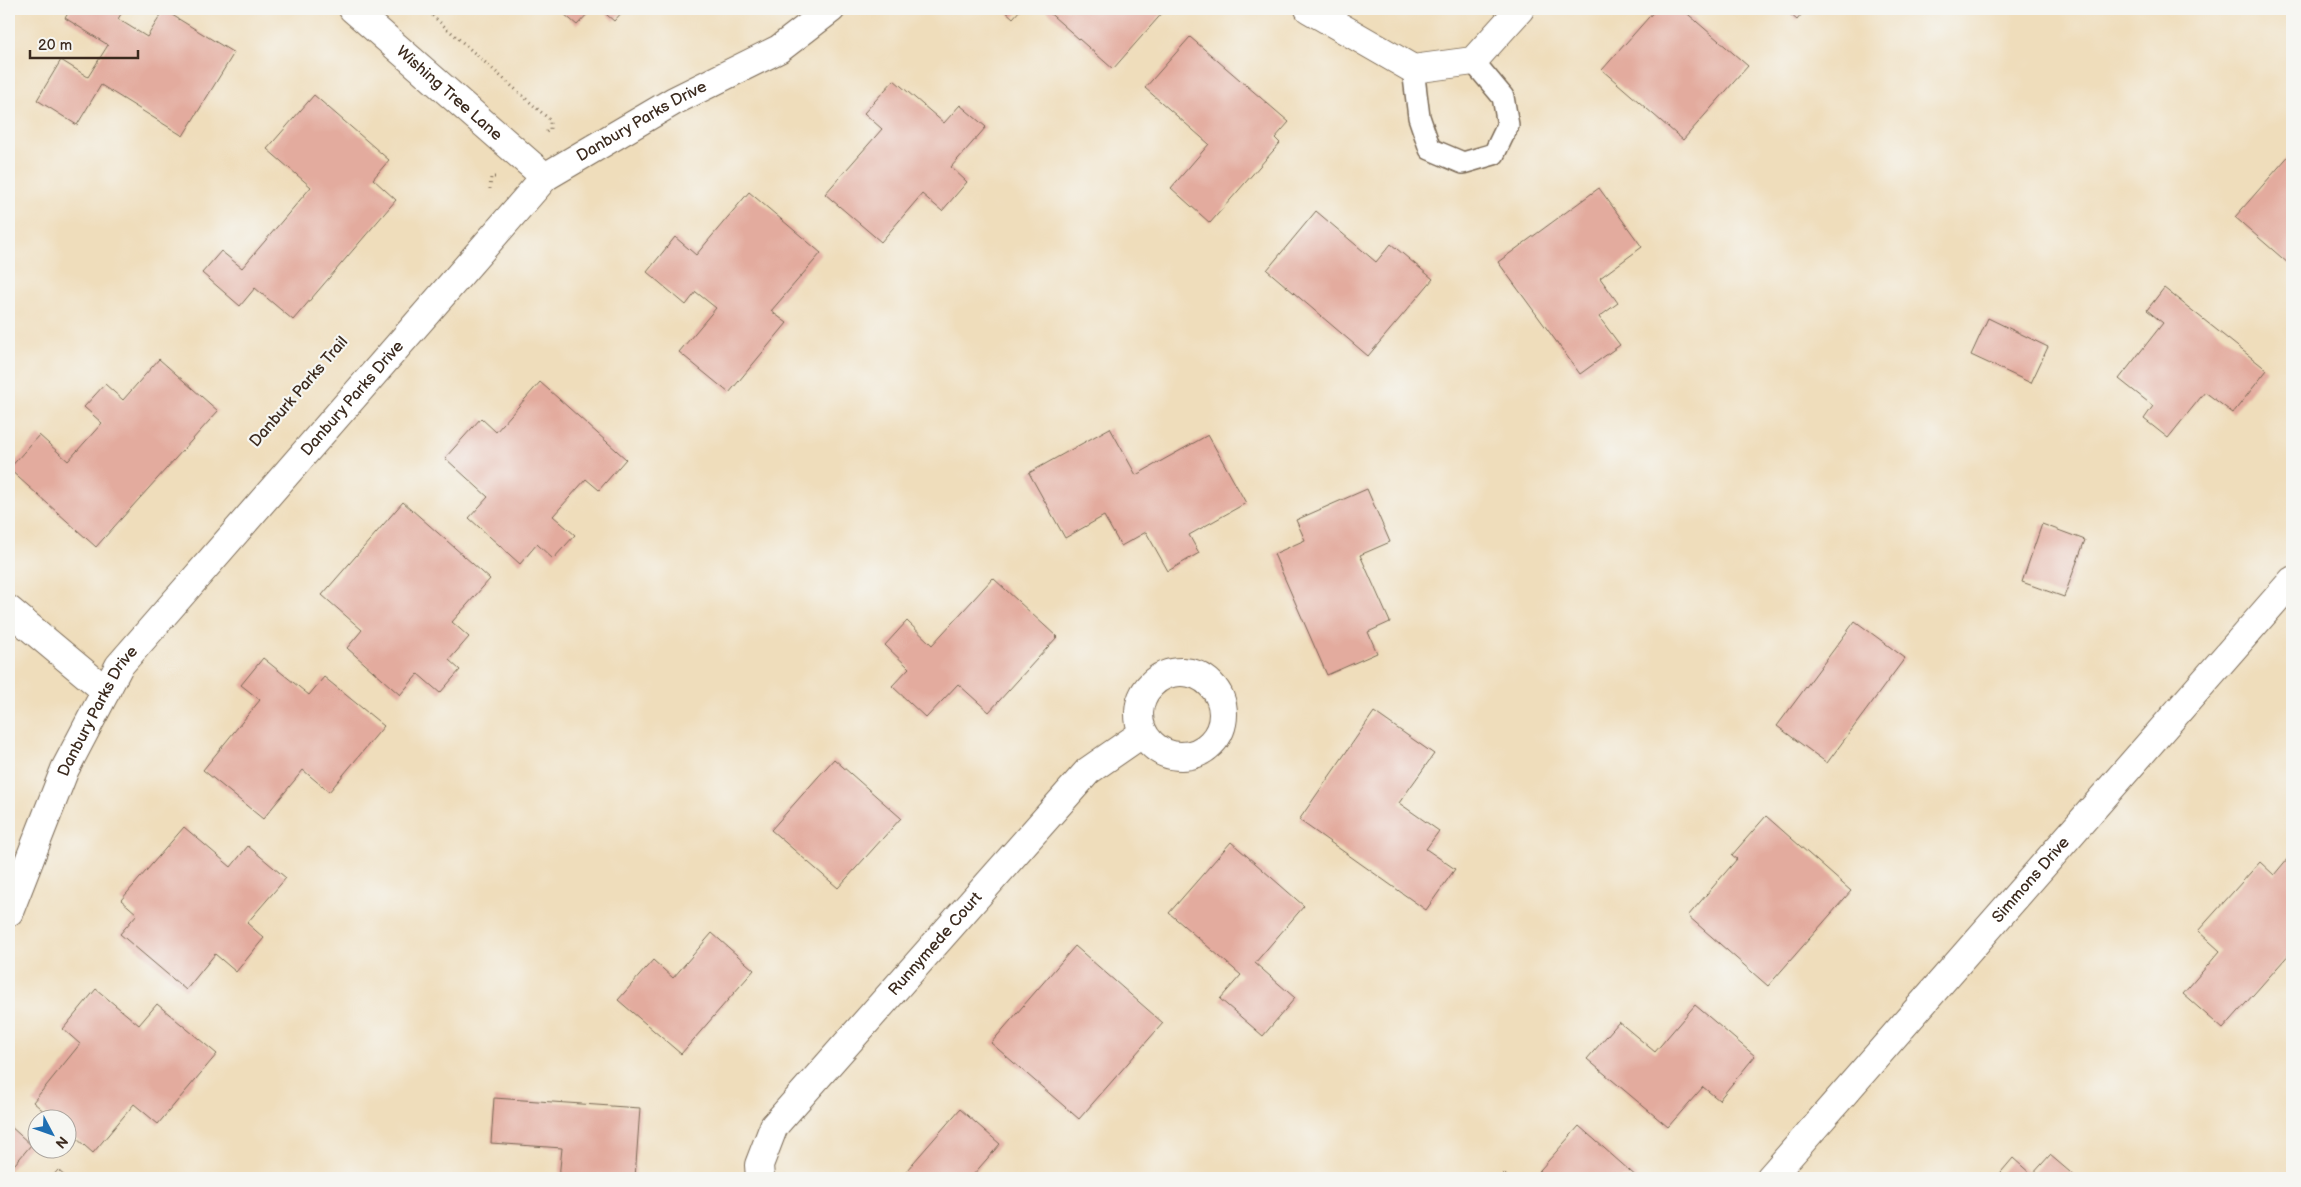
<svg xmlns="http://www.w3.org/2000/svg" width="2301" height="1187" font-family="'Balsamiq Sans',sans-serif">
	<rect width="100%" height="100%" fill="#f6f6f2"/>
	<filter id="ink" filterUnits="userSpaceOnUse"><feTurbulence type="fractalNoise" baseFrequency=".02" numOctaves="2"/><feDisplacementMap in="SourceGraphic" scale="10" xChannelSelector="R" yChannelSelector="G"/><feConvolveMatrix kernelMatrix="1 2 1 2 8 2 1 2 1" color-interpolation-filters="sRGB"/></filter>
	<filter id="wash" filterUnits="userSpaceOnUse"><feTurbulence type="fractalNoise" baseFrequency=".0096" numOctaves="4" result="noise"/><feDisplacementMap in="SourceGraphic" scale="20" xChannelSelector="R" yChannelSelector="G"/><feGaussianBlur stdDeviation="1.12" result="paint"/><feColorMatrix in="noise" values="0 0 0 0 0 0 0 0 0 0 0 0 0 0 0 0 0 1.4 0 .05"/><feComposite in="paint" operator="in"/></filter>
	<g filter="url(#wash)">
		<rect width="100%" height="100%" fill="#efddbb"/>
		<g id="blocks">
			<g fill="#e3ab9e">
				<polygon points="71,9 124,9 118,19 147,37 164,10 234,53 183,136 101,85 77,125 37,100 61,60 88,77 108,45 65,18"/>
				<polygon points="558,9 592,9 577,25"/>
				<polygon points="600,9 625,9 614,21"/>
				<polygon points="1003,9 1021,9 1013,18"/>
				<polygon points="1045,9 1164,9 1165,10 1113,69"/>
				<polygon points="1656,9 1682,9 1748,66 1683,140 1602,70"/>
				<polygon points="1784,9 1806,9 1797,20"/>
				<polygon points="1190,37 1289,122 1275,138 1280,143 1210,223 1171,188 1209,144 1145,88"/>
				<polygon points="894,80 944,123 960,105 986,127 951,167 967,182 942,211 922,194 881,242 825,194 882,129 864,113"/>
				<polygon points="314,95 389,160 373,179 396,200 293,320 255,288 240,306 202,273 221,251 242,268 311,187 267,149"/>
				<polygon points="2292,152 2292,261 2289,264 2235,217"/>
				<polygon points="1599,188 1642,247 1600,278 1618,303 1599,317 1620,345 1580,374 1498,262"/>
				<polygon points="749,192 821,253 771,311 787,323 729,393 679,352 716,308 696,292 686,305 647,272 675,237 696,255"/>
				<polygon points="1316,211 1376,262 1391,244 1433,279 1368,356 1267,270"/>
				<polygon points="2164,288 2267,370 2233,413 2205,392 2168,438 2144,419 2153,406 2119,379 2163,323 2147,310"/>
				<polygon points="1988,318 2048,347 2031,383 1971,355"/>
				<polygon points="159,359 218,411 96,547 9,469 39,435 68,461 102,423 84,407 105,384 123,400"/>
				<polygon points="540,382 626,459 599,490 586,479 553,516 575,535 553,559 537,544 520,564 469,518 488,497 445,458 481,418 496,432"/>
				<polygon points="1110,428 1136,475 1208,435 1246,503 1189,535 1199,553 1168,571 1146,532 1121,546 1104,516 1065,538 1029,473"/>
				<polygon points="1367,489 1390,542 1360,555 1390,622 1368,632 1377,653 1327,675 1274,554 1305,540 1296,520"/>
				<polygon points="403,502 490,579 452,622 469,637 449,660 460,670 440,693 418,674 400,695 347,648 362,630 322,595"/>
				<polygon points="2042,524 2085,540 2064,597 2022,582"/>
				<polygon points="993,578 1057,637 989,712 958,684 926,718 892,686 909,668 885,645 907,621 932,645"/>
				<polygon points="1855,621 1905,658 1827,763 1777,726"/>
				<polygon points="263,658 309,695 324,677 384,726 329,792 303,770 263,819 203,770 260,700 241,685"/>
				<polygon points="1374,712 1434,754 1399,803 1439,831 1426,849 1455,869 1426,910 1299,820"/>
				<polygon points="834,759 901,818 838,888 771,830"/>
				<polygon points="1766,816 1851,891 1768,986 1688,916 1737,859 1732,855"/>
				<polygon points="184,827 231,867 248,846 286,878 247,923 264,938 236,972 215,954 186,990 120,934 137,914 121,900"/>
				<polygon points="1231,842 1304,906 1255,963 1295,998 1263,1036 1220,999 1241,975 1169,913"/>
				<polygon points="2288,858 2292,861 2292,951 2223,1029 2183,994 2220,951 2198,931 2260,862 2274,875"/>
				<polygon points="712,933 754,970 681,1054 618,1000 653,960 673,978"/>
				<polygon points="1075,946 1163,1023 1079,1119 991,1043"/>
				<polygon points="96,989 139,1025 157,1004 217,1054 158,1124 134,1104 93,1153 68,1131 68,1120 54,1120 33,1102 80,1044 63,1029"/>
				<polygon points="1695,1005 1755,1056 1719,1100 1703,1087 1668,1127 1587,1059 1619,1022 1655,1052"/>
				<polygon points="494,1098 640,1108 635,1178 559,1178 562,1148 491,1143"/>
				<polygon points="960,1109 1000,1144 973,1175 977,1178 900,1178"/>
				<polygon points="9,1125 31,1145 9,1171"/>
				<polygon points="1579,1126 1638,1178 1533,1178"/>
				<polygon points="2050,1155 2077,1178 1996,1178 2013,1158 2032,1175"/>
				<polygon points="58,1170 67,1178 51,1178"/>
				<polygon points="1504,1173 1509,1178 1499,1178"/>
			</g>
		</g>
	</g>
	<g filter="url(#ink)">
		<use href="#blocks" fill-opacity="0" stroke="#7a6955" stroke-width="1"/>
		<g fill="none" stroke-linecap="round" stroke-linejoin="round">
			<g stroke="#7a6955" stroke-width="24">
				<polyline id="service" points="1413,69 1419,117 1430,149 1463,163 1494,154 1508,125 1503,97 1473,61"/>
			</g>
			<g stroke="#7a6955" stroke-width="30">
				<g id="minor">
					<path id="s1" d="M353,9L545,177"/>
					<polyline points="1309,9 1413,69 1473,61 1520,9"/>
					<polyline points="9,610 106,691"/>
					<circle cx="1181" cy="714" r="42"/>
					<path id="s2" d="M9,912L65,769L119,666L545,177L674,101L779,49L831,9"/>
					<path id="s3" d="M760,1178L759,1165L774,1126L1088,771L1143,733"/>
					<path id="s4" d="M1770,1178L2292,581"/>
				</g>
			</g>
			<g stroke="#7a6955" stroke-width="3" stroke-dasharray="1 4" stroke-linecap="butt">
				<polyline points="425,9 550,120 550,129 544,134"/>
				<polyline points="490,189 491,177 495,177"/>
			</g>
			<use href="#service" stroke="#fff" stroke-width="21"/>
			<use href="#minor" stroke="#fff" stroke-width="28"/>
		</g>
	</g>
	<g text-anchor="middle" dominant-baseline="central" stroke-width="4.5" stroke-linejoin="round" paint-order="stroke">
		<g font-size="16" fill="#3b2a1e" stroke="#f6f6f2">
			<text stroke="none"><textPath href="#s1" startOffset="128">Wishing Tree Lane</textPath></text>
			<text stroke="none"><textPath href="#s2" startOffset="1030">Danbury Parks Drive</textPath></text>
			<text transform="translate(299 392) rotate(-49)">Danburk Parks Trail</text>
			<text stroke="none"><textPath href="#s2" startOffset="625">Danbury Parks Drive</textPath></text>
			<text stroke="none"><textPath href="#s2" startOffset="220">Danbury Parks Drive</textPath></text>
			<text stroke="none"><textPath href="#s4" startOffset="396">Simmons Drive</textPath></text>
			<text stroke="none"><textPath href="#s3" startOffset="298">Runnymede Court</textPath></text>
		</g>
	</g>
	<rect width="2301" height="1187" fill="none" stroke="#f6f6f2" stroke-width="30"/>
	<g transform="translate(52 1134) rotate(131)"><circle r="24" fill="#f6f6f2" stroke="#aba49d"/>
	<path d="M0-4L9 19L0 12L-9 19Z" fill="#1f6fb2"/>
	<text y="-8" font-size="14" font-weight="bold" text-anchor="middle" fill="#3b2a1e">N</text>
	</g>
	<path d="M30 50v8h108v-8" fill="none" stroke="#3b2a1e" stroke-width="2.5"/>
	<text x="38" y="50" font-size="15" fill="#3b2a1e" stroke="#f6f6f2" stroke-width="4" paint-order="stroke">20 m</text>
</svg>
